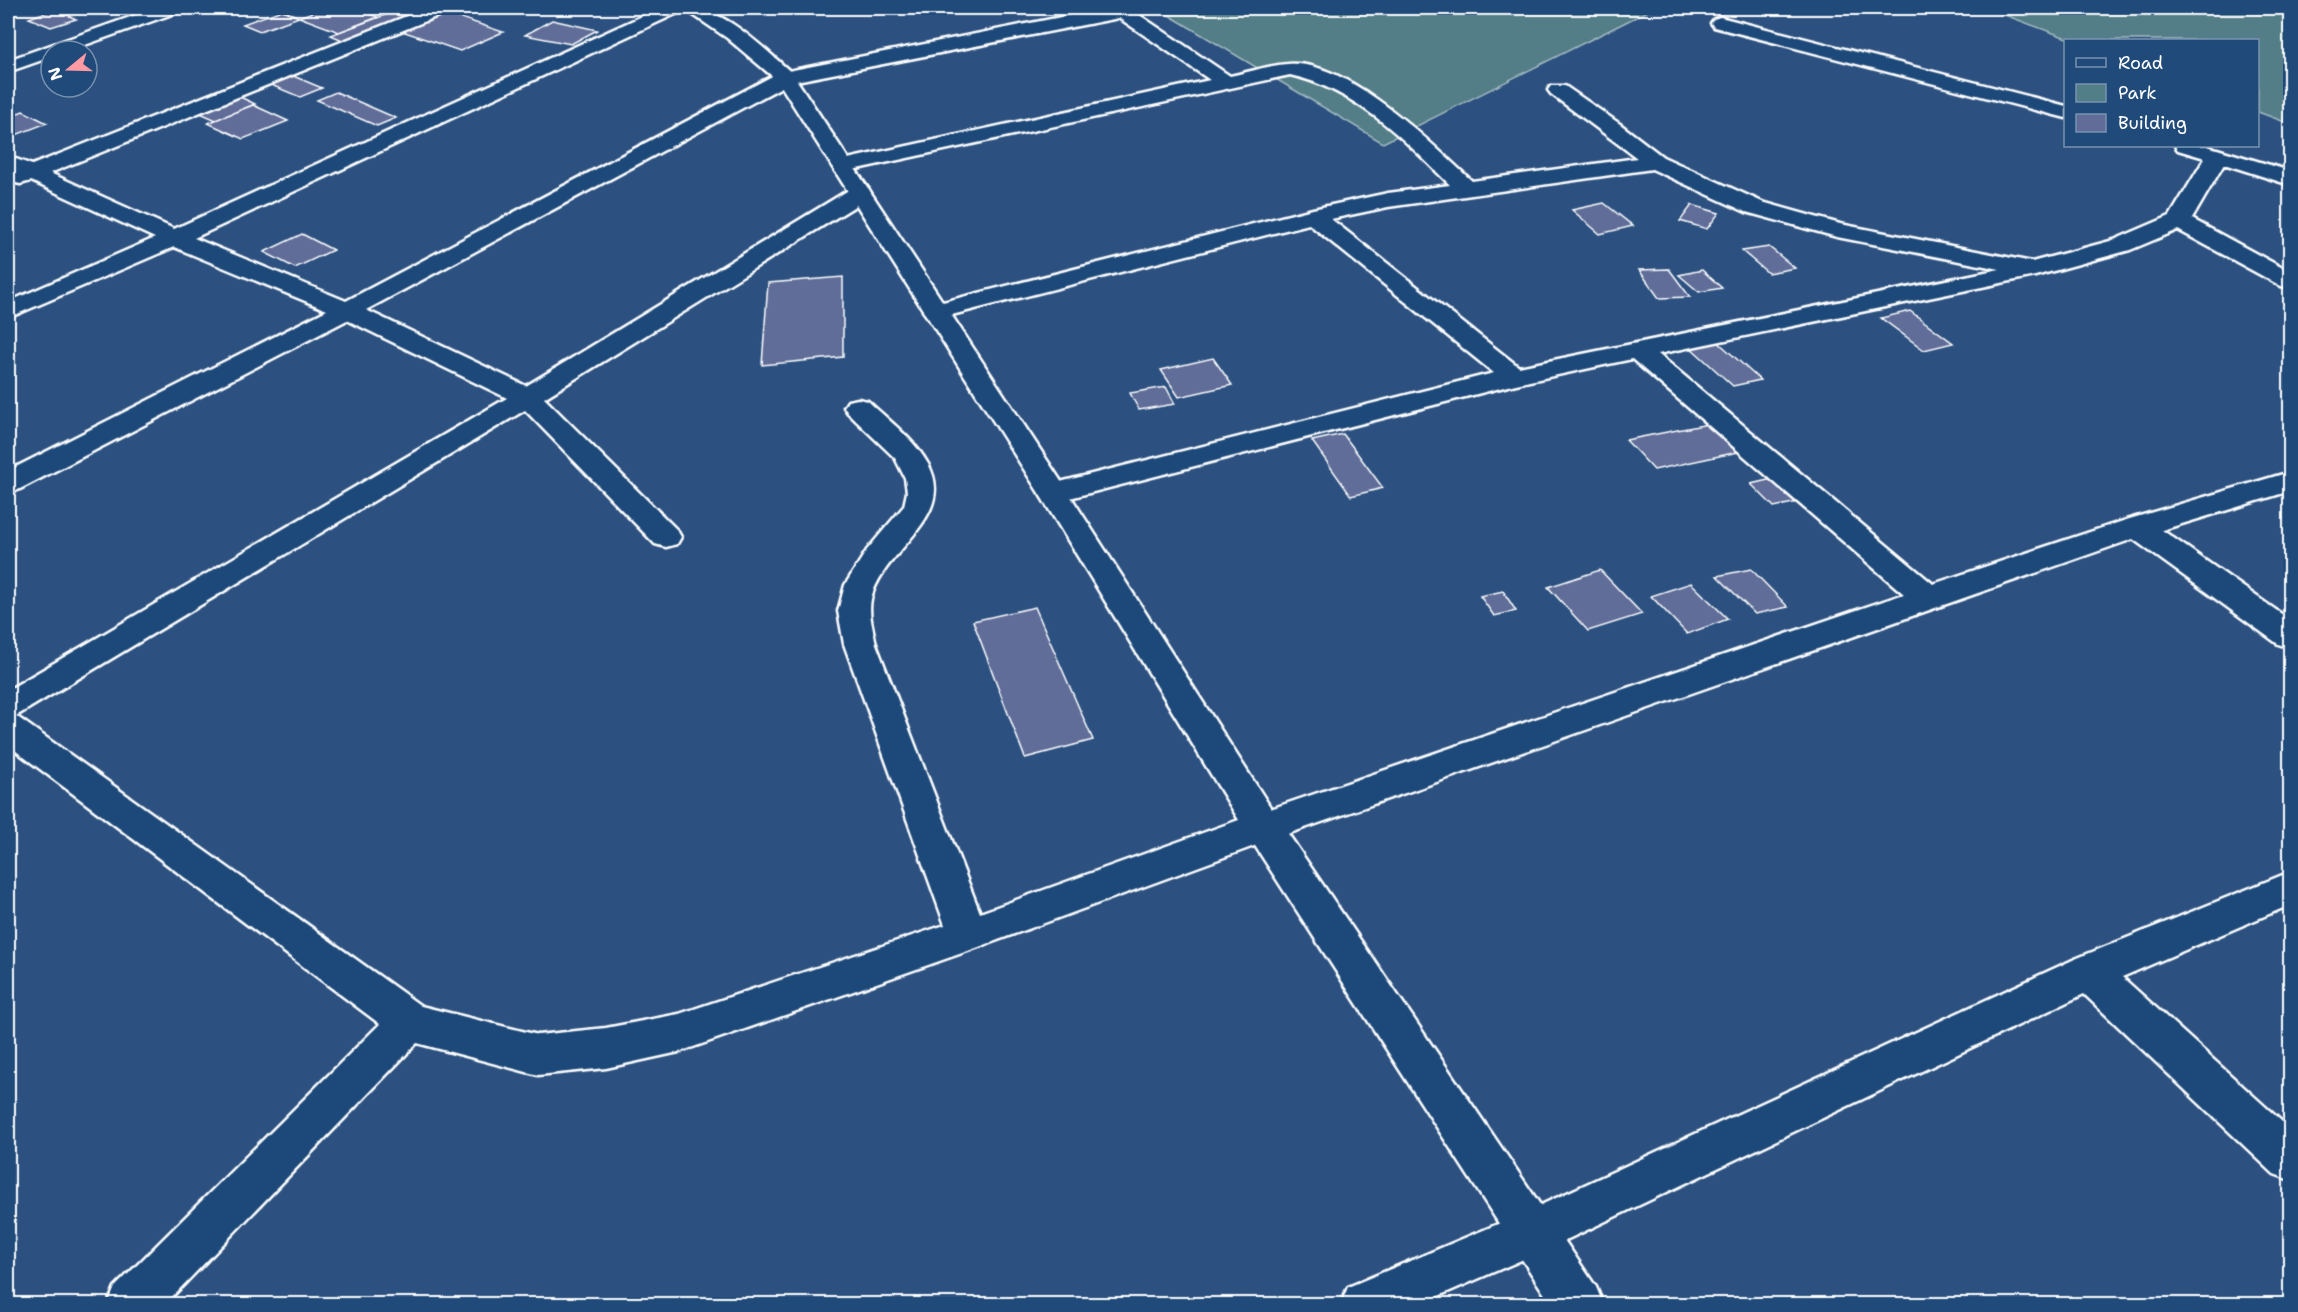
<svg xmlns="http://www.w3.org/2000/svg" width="2298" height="1312" font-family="'Shantell Sans',sans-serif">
	<rect width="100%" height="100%" fill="#2c5180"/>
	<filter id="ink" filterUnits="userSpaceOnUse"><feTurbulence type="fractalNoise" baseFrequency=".0167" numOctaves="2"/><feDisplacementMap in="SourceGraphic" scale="12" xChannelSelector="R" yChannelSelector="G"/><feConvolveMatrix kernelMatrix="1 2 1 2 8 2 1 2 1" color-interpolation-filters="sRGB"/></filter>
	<g filter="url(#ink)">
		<g fill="#527e87" stroke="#a8bec3" stroke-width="1.5">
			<polygon points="1157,8 1654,8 1383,143"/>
			<polygon points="1986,8 2290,8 2290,124 2258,112 2258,40 2072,40"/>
		</g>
		<g fill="#616d98" stroke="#fff" stroke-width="1.5">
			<polygon points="324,8 352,8 378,17 339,32 299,17"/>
			<polygon points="404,8 423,13 347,42 331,35"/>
			<polygon points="55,9 76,19 51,27 29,18"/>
			<polygon points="282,10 299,17 260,31 243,24"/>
			<polygon points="443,12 503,32 460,51 399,30"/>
			<polygon points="552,20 597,30 571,44 525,35"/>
			<polygon points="286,73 322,88 300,97 264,82"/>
			<polygon points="336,92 396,118 377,126 317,100"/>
			<polygon points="238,96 255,104 216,120 198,112"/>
			<polygon points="253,105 288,121 243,139 208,123"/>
			<polygon points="23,111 47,123 8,138 8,117"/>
			<polygon points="1604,203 1633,226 1600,234 1572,210"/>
			<polygon points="1692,205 1719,213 1707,229 1680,221"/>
			<polygon points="302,234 333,250 295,268 264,252"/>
			<polygon points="1769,247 1795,268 1768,273 1742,251"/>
			<polygon points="1669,269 1690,297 1659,298 1639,270"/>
			<polygon points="1702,270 1722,288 1699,292 1679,275"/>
			<polygon points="843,277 843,357 762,365 768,283"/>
			<polygon points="1910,311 1953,343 1924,350 1881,318"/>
			<polygon points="1717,341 1760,380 1733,386 1690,347"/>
			<polygon points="1213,358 1232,385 1179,397 1161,370"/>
			<polygon points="1166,387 1175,404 1139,410 1130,393"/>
			<polygon points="1708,424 1738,452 1654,470 1626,440"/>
			<polygon points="1343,434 1383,488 1351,496 1312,441"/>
			<polygon points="1785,476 1808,500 1774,507 1751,484"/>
			<polygon points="1751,569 1788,607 1755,614 1717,576"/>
			<polygon points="1600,570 1642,614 1588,631 1548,587"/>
			<polygon points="1691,583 1728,619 1687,634 1651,596"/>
			<polygon points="1503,591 1516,611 1494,616 1480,596"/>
			<polygon points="1035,607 1093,740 1025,758 973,621"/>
		</g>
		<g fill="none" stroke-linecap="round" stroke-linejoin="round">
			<g stroke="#fff" stroke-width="5">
				<g id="minor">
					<polygon points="156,8 181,8 178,12 68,51 51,51 51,57 8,72 8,60"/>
					<path d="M427,8H451L448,12L50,173L174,229L660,8H683L680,12L194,238L346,301L778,73L1107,8H1129L1230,76C1249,72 1269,65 1288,64C1347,59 1432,144 1472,181L1637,158L1551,94L1548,90L1551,86H1565L1620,124L1663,157L1762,202L1840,224L2032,262L2114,240L2170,216L2205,158L2178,150L2175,146H2207L2290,171V185L2224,164L2192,219L2290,272V288L2281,286L2178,230L2130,250L2035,276L1658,354L1933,584L2126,520L2290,472V491L2162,530L2290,620V648L2278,644L2133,539L1276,838L968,951L679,1052L606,1068L538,1075L417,1043L165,1304H108L115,1287L380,1024L8,745V690L507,398L347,320L18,490L8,492V471L327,310L174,247L8,318V302L155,238L31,181L20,184L12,182L9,177L13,172L8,170V156L32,165ZM1119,18L1210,80L843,160L835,161L832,166L835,171L843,172L1290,75C1355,89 1404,139 1450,185L1388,193L1313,209L927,306L923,311L927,316L936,319L1309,224L1494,373L1044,486L1039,493L1044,500L1054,502L1516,384L1632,359L1904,594L1250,816L980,913L876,644C873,629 868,614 871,599C882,550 958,518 928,464C914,439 889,421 868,401L858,399L848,401L844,407L848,413L895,458L905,478L907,492L904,506L867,550L845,585L838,611L844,644L945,925L679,1014L606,1028L538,1035L421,1006L16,716L525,410L655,544L666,547L677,544L681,537L677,530L544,398L868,198L871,193L868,188H852L526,386L366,310L791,82ZM1652,169L1746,212L1837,237L2000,269L1519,367L1331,219L1388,207Z"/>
					<polygon points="1720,17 2066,106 2066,118 1714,27 1711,23 1714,19"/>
					<polygon points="2290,872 2290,905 2122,977 2290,1129 2290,1180 2274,1174 2084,994 1549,1248 1420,1304 1341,1304 1348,1287 1517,1216 2075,959"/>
				</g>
			</g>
			<g stroke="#fff" stroke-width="5">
				<path id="secondary" d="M683,8C721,4 764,49 792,73L1064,486L1276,816L1596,1287L1603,1304H1551L1250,838L1039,493L778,81L727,38Z"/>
			</g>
			<use href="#minor" fill="#1f4a7a" fill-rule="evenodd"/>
			<use href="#secondary" fill="#1f4a7a" fill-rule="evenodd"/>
		</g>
	</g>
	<rect width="2298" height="1312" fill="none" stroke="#1f4a7a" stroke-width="30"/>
	<rect x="15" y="15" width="2268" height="1282" fill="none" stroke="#fff" stroke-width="2" filter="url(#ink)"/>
	<rect x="2064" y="39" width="195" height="108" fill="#1f4a7a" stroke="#7992af" stroke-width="1.5"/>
	<rect x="2076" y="58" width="30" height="9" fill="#1f4a7a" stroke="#7992af" stroke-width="1.5"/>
	<text x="2118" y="69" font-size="18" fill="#ffffff">Road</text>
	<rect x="2076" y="84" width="30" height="18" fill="#527e87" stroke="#7992af" stroke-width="1.5"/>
	<text x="2118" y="99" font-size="18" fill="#ffffff">Park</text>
	<rect x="2076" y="114" width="30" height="18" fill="#616d98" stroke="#7992af" stroke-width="1.5"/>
	<text x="2118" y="129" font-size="18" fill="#ffffff">Building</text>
	<g transform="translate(69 69) rotate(251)"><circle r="28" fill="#1f4a7a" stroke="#7992af" stroke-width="1.5"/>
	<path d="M0-4.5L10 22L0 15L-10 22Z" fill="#ff9aa2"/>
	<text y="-9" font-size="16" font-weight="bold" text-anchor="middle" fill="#ffffff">N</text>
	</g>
</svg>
